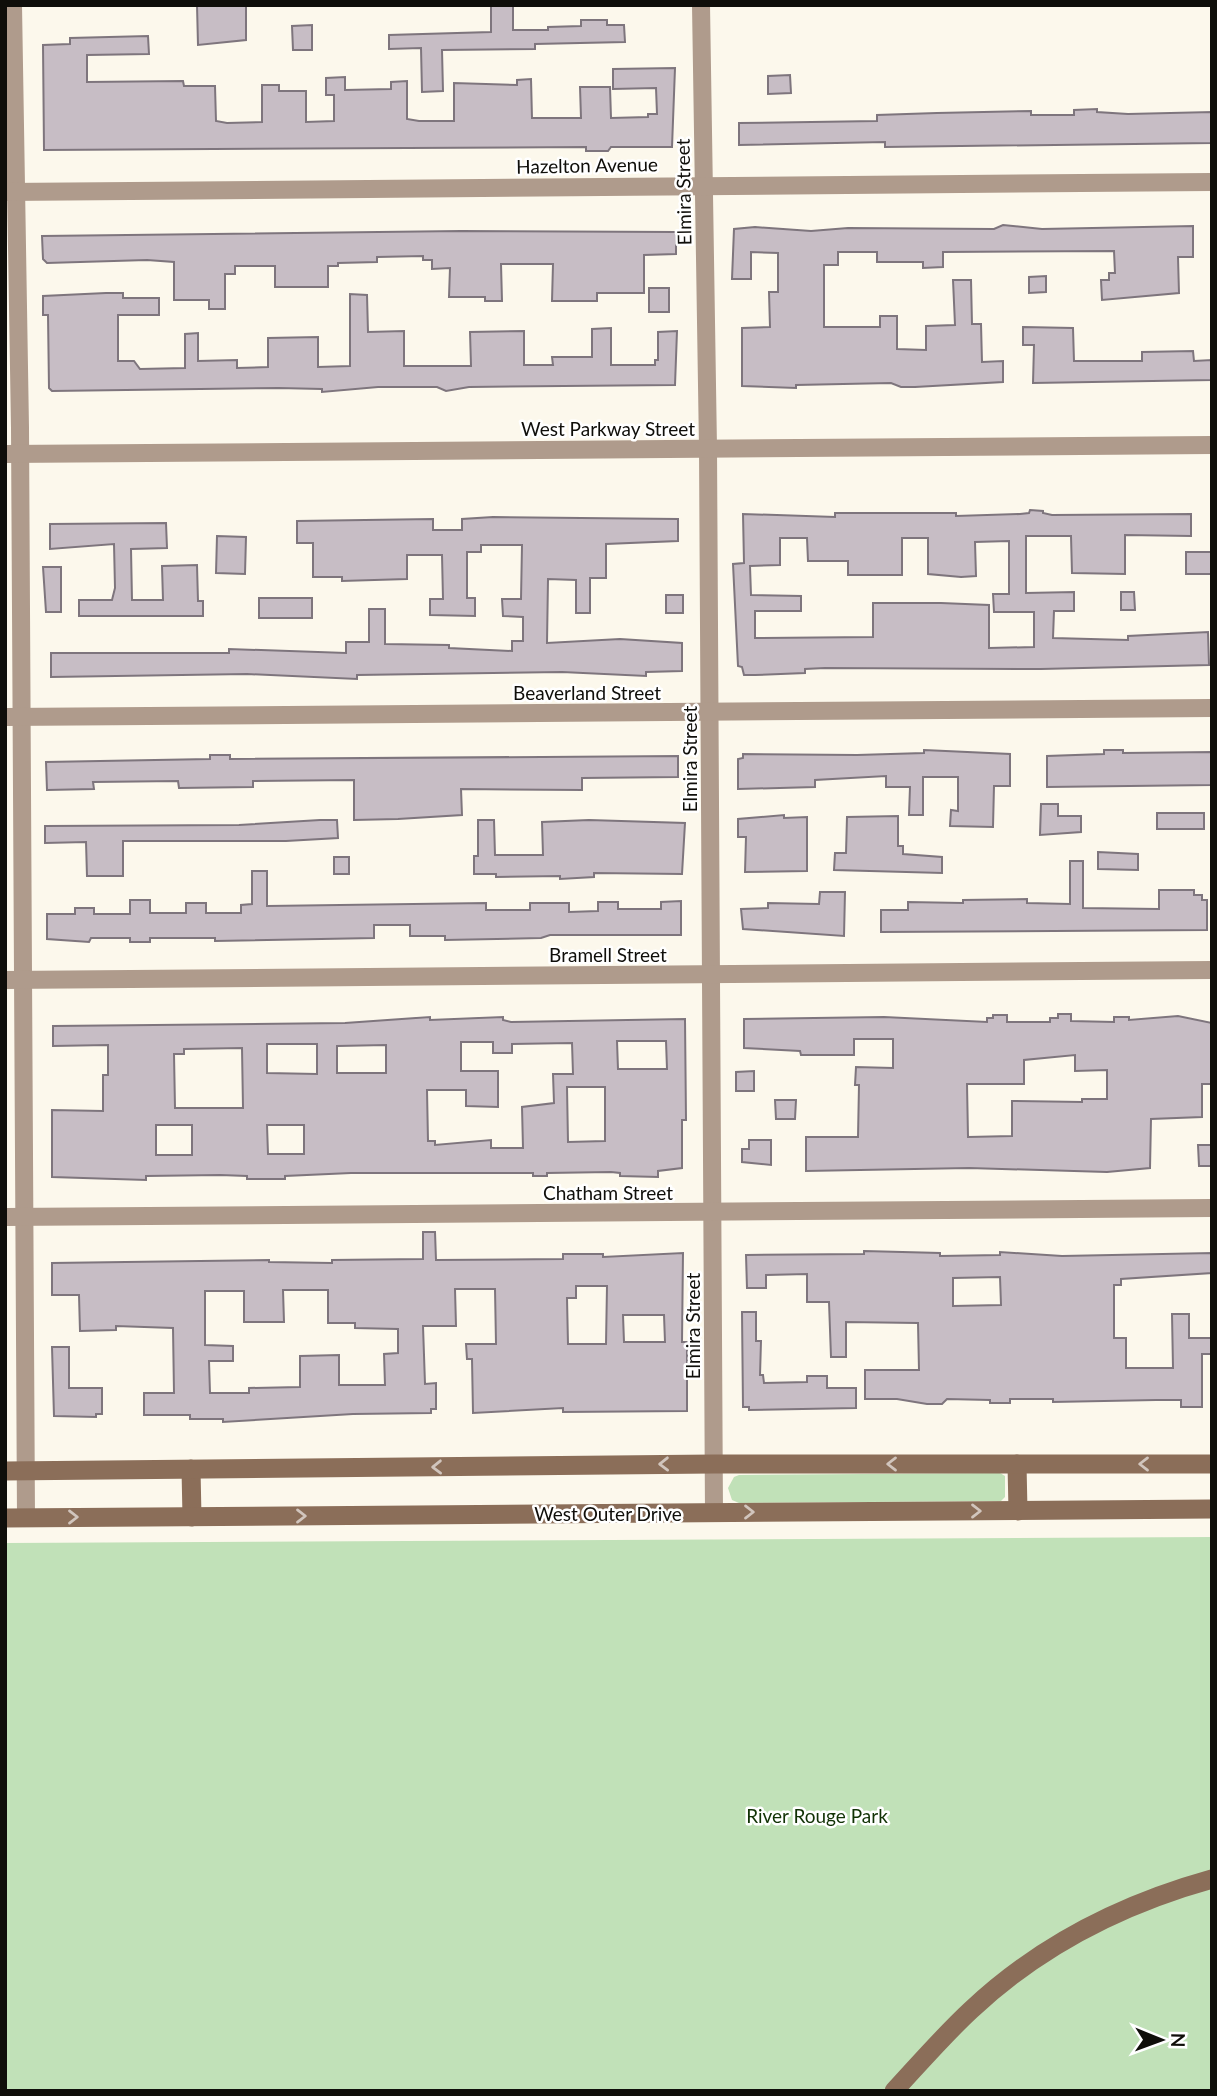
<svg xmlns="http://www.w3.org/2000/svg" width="1217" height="2096" font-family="Lato,sans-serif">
	<rect width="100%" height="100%" fill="#fcf8ec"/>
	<g fill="#c1e1b8">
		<polygon points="1000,1473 1005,1476 1005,1497 1001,1501 739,1503 732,1500 728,1488 734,1477 739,1475"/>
		<polygon points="1212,1537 1212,2091 5,2091 5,1543"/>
	</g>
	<g fill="#c7bdc5" stroke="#7e757d" stroke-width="2" fill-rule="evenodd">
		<polygon points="197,5 246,5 246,40 198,45"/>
		<polygon points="491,5 513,5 513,30 548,30 548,27 581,26 581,20 607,20 607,25 624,25 625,42 535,44 535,49 442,50 443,91 422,92 421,48 389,49 389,35 491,32"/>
		<polygon points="312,25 312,50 293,50 292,26"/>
		<polygon points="148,36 149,54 87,55 87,82 183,81 184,86 215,86 216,121 227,123 262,122 262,85 279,85 279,91 306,91 306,122 334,121 334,95 326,95 326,78 345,77 345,90 391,89 391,82 407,81 407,119 419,121 454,121 454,83 517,85 517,80 531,79 532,118 581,118 580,87 610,87 611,118 648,117 648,114 657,114 656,88 613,89 613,69 675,68 672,147 611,147 608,151 586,151 586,147 44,150 43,45 70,44 70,38"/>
		<polygon points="790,75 791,93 768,94 768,76"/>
		<polygon points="1097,109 1097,112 1128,114 1212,112 1212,143 885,147 885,142 739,145 739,123 877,121 877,115 937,113 1031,111 1031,115 1074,115 1074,110"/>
		<polygon points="1003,225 1042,229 1193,226 1193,257 1178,257 1179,293 1102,300 1101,280 1109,280 1109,273 1115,273 1114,251 943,252 943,267 923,268 923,262 877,262 877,252 838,252 838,265 824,265 824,327 880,327 880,316 897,316 897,349 926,350 926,326 955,325 953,280 971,280 972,324 981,324 982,362 1003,361 1003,382 915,387 901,387 891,383 796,385 796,388 742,386 742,328 770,327 769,292 778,292 778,253 751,252 751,279 732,279 734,229 755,227 811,231 848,228 994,229"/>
		<polygon points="461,231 676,232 676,254 644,255 644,293 597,293 597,301 552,301 553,264 501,264 502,301 485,301 485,297 449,297 450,268 432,269 432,260 423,260 423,256 377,257 377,262 338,263 338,266 328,266 328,287 275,287 275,266 235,266 235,274 225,274 225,309 209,309 209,300 174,300 174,262 147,260 47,263 43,259 42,236"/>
		<polygon points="1046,276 1046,292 1029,293 1029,277"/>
		<rect x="649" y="288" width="20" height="24"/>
		<polygon points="106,293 123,293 123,298 159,298 159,315 118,315 118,361 134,361 140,369 185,368 185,334 198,333 198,361 237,360 237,368 268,367 268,338 318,337 318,367 350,366 350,294 367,295 368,332 404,331 404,366 471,366 470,332 524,331 524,365 553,365 552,357 592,357 592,329 611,328 611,365 655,365 655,360 658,360 658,332 677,331 675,385 469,387 446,391 437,387 378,387 322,392 322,389 278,388 52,391 49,388 48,315 43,315 43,296"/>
		<polygon points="1023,327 1073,328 1074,361 1142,361 1142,352 1193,351 1194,361 1212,360 1212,380 1033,383 1034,345 1023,345"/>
		<path d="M1030,510L1043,511V513L1052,515L1191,514V536L1125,535V574L1072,573L1071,536H1026V593L1074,592V611H1054L1053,638L1128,640V636L1208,632L1209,665L1041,669L825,668L805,669V673L755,675H744L742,667L738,666L733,564L744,563L743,514L835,517V513H956V516L1020,514L1029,513ZM780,538H807L808,561H848V575H902V538H928V574L961,577L976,576L975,542L1009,541V594H993L994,612H1034V647L989,648V605L941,603H873V637L755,638V611H801V596L751,595L750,566L780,565Z"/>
		<polygon points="493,517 678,519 678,541 606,544 606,578 590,578 590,613 576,613 576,580 548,579 547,643 620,639 682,643 682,671 646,672 646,676 562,672 357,675 357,679 247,674 51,677 51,653 229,653 229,649 346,653 346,642 369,642 369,609 385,609 385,644 449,645 449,648 512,651 512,641 523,641 523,617 503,616 502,599 521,599 522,545 481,545 481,552 467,552 467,598 475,598 475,616 430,615 430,599 443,599 442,555 407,555 407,579 342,581 342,577 313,577 313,543 297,543 297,521 433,519 433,530 462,530 462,519"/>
		<polygon points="166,523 167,548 131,549 132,600 163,600 162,566 197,565 198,601 203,601 203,616 79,616 79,600 112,600 115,588 114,544 50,549 50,524"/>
		<polygon points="217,536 246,537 245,574 216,573"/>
		<rect x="1186" y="552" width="26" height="22"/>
		<polygon points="43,567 61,567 61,612 46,612"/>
		<polygon points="1121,592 1134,592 1135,610 1121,610"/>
		<rect x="666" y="595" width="17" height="18"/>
		<rect x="259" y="598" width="53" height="20"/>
		<polygon points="924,750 1010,754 1010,786 994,786 993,827 950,826 951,810 958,811 958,777 923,777 923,815 909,815 910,787 886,787 886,776 815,780 815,787 738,789 738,759 743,758 743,754 857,755 924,753"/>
		<polygon points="1104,750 1123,750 1123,753 1212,752 1212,785 1047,787 1047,756 1104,754"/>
		<polygon points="210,755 230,755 230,759 678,756 678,777 582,778 582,790 461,789 462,815 398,819 354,820 354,780 253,781 253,787 179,788 178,781 93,782 94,789 47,790 46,762 210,759"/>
		<polygon points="1041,804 1058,804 1058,816 1081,816 1081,832 1040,835"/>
		<rect x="1157" y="813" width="47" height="16"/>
		<polygon points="784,815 784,818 807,817 807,871 745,872 746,837 738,837 738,819"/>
		<polygon points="898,816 898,846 903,846 903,854 942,857 942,873 834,870 835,853 846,853 847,817"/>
		<polygon points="320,820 337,820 338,838 286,841 123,841 123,876 87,876 86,842 45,843 45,826 239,825"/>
		<polygon points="478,820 494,820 495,855 543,855 542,822 589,820 685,823 682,874 594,873 594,877 560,879 560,876 496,877 496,874 474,874 474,856 478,856"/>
		<polygon points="1098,852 1138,854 1138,870 1098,869"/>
		<rect x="334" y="857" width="15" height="17"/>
		<polygon points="1070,861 1083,861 1083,908 1159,909 1159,890 1194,890 1194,895 1202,895 1202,900 1207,900 1207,930 881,932 881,910 908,910 908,902 963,903 963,900 1027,899 1027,903 1070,904"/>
		<polygon points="252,871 267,871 267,906 486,903 486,910 530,910 530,903 569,903 569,912 598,911 598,902 618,902 618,909 661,909 661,902 681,901 681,935 550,935 541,938 445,940 445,936 410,936 410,925 374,925 374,938 215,941 215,938 150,938 150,942 130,942 130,938 91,938 89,942 47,939 47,914 75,914 75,908 94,908 94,914 130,914 130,900 150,900 150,913 186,913 186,903 206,903 206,913 241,913 241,905 252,904"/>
		<polygon points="820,892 845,892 844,936 743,929 741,909 768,908 768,903 819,904"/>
		<path d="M1058,1014H1071V1021L1114,1022V1017H1129V1020L1178,1016L1212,1023V1084H1202V1117L1151,1119L1150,1168L1107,1172L969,1168L806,1171V1137H858L859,1085H855L856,1067L893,1068V1039H854V1055H801L800,1051L744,1048V1019L884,1017L987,1022V1018H993V1015H1007V1022H1050V1018H1058ZM1075,1055V1071L1107,1070V1099H1082V1102L1012,1101V1136L968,1137L967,1084H1024V1060Z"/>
		<path d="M430,1017V1020L503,1017V1020L511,1022L685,1019L686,1120H682V1168L658,1171V1177L620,1176V1173L611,1172L547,1173V1176H533V1173H351L285,1176V1179H247V1176L220,1175L146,1176V1180L52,1177V1110L103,1111V1075H108V1045L53,1046V1026L345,1023ZM617,1041H666L667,1069H618ZM461,1042H493V1053H512V1044L572,1043L573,1074H553L554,1103L522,1107L523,1148H491V1140L435,1145V1141H428L427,1090H466V1106L498,1107V1071H461ZM267,1044H317V1074L267,1073ZM386,1045V1073H337V1046ZM242,1048L243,1108H175L174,1054H184V1049ZM567,1087H605V1141L568,1142ZM156,1125H192V1155H156ZM267,1125H304V1154H268Z"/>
		<polygon points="754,1071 754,1091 736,1091 736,1072"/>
		<polygon points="775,1100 796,1100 795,1119 776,1119"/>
		<polygon points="749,1140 771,1140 771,1165 742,1162 742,1149 749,1149"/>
		<polygon points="1198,1145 1212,1145 1212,1166 1199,1166"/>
		<path d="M423,1232H435L436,1260L563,1259V1254H603V1257L683,1253L682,1342H687V1411L563,1412V1408L473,1413L472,1359H467L466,1344H496L495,1289H455L456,1326H423L425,1384L436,1383V1409H431V1413L353,1414L223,1422V1419H190V1415H144V1393H174L173,1328L116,1326V1330L80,1331L79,1295H52V1263L269,1260V1262L332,1263V1260L423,1259ZM576,1286H607L606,1344H568L567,1298H576ZM283,1290H328V1323H355V1328L398,1329V1353L384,1354L385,1385H339V1355L300,1356V1387L249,1388V1393H210L209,1361H233V1346L205,1345V1291H244V1322H284ZM623,1315H664L665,1342H624Z"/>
		<path d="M864,1251L940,1253V1256L1000,1255V1252L1062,1256L1212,1253V1273L1121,1279V1285H1114V1338H1126V1368H1173L1172,1314H1189V1338H1212V1354H1202V1407H1181V1400H1156L1053,1402V1399H1010V1403H990V1400L947,1399L942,1404H927L897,1399H865V1370H919L918,1323L846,1322V1357H831L829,1302H807V1274L766,1275V1288H747L746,1255L864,1254ZM1000,1277L1001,1305L953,1306V1278Z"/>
		<polygon points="742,1312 756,1312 756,1341 761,1341 760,1375 763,1375 764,1383 807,1382 807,1376 827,1376 827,1388 856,1388 856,1408 749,1410 749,1407 743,1407"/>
		<polygon points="52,1347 69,1347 69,1388 102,1388 102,1414 96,1414 96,1417 54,1416"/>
	</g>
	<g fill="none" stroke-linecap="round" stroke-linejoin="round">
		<g stroke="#af9b8c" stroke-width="18">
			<polyline points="13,5 20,428 26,1518"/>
			<polyline points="701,5 708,448 714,1513"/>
			<polyline points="5,192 1212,182"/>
			<polyline points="5,454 1212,445"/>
			<polyline points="5,717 1212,708"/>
			<polyline points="5,980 1212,970"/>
			<polyline points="5,1217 1212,1208"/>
		</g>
		<g stroke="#8b6e59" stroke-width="19">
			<polyline points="1017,1464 1018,1511"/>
			<polyline points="191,1469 192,1517"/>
			<polyline points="5,1471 714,1464 1212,1464"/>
			<polyline points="5,1518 1212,1509"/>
			<path d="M894,2091C919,2064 944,2035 971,2010C1039,1946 1122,1904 1212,1879"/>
		</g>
	</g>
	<defs><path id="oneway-chevron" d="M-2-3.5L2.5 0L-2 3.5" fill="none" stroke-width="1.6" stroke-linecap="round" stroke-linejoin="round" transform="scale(1.75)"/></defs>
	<g stroke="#d1c5bd">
		<use href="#oneway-chevron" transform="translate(664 1464) rotate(179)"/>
		<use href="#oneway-chevron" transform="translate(892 1464) rotate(180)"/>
		<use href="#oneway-chevron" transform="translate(1144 1464) rotate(180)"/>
		<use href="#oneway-chevron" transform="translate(437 1467) rotate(179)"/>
		<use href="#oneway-chevron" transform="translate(976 1511)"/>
		<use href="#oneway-chevron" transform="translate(749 1512)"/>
		<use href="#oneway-chevron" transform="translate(301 1516)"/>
		<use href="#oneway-chevron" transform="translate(73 1517)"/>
	</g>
	<g text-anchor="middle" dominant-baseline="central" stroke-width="5" stroke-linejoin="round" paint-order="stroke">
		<g font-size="19" fill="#0f0e0a" stroke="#fff">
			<text transform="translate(587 165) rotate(-1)">Hazelton Avenue</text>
			<text transform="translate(683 192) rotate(-91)">Elmira Street</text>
			<text x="608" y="428">West Parkway Street</text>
			<text x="587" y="692">Beaverland Street</text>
			<text transform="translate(689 759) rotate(-90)">Elmira Street</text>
			<text x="608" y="954">Bramell Street</text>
			<text x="608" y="1192">Chatham Street</text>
			<text transform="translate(692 1326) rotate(-90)">Elmira Street</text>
			<text x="608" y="1513">West Outer Drive</text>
		</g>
		<g font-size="19" fill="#113205" stroke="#fff">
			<text x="817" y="1815">River Rouge Park</text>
		</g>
	</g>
	<rect width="1217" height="2096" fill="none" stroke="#0f0e0a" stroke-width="14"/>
	<g transform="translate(1161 2040) rotate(91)" stroke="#ffffff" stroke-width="5" paint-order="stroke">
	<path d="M0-5L12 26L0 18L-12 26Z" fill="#0f0e0a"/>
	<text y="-10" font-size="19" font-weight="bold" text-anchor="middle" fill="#0f0e0a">N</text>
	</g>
</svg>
